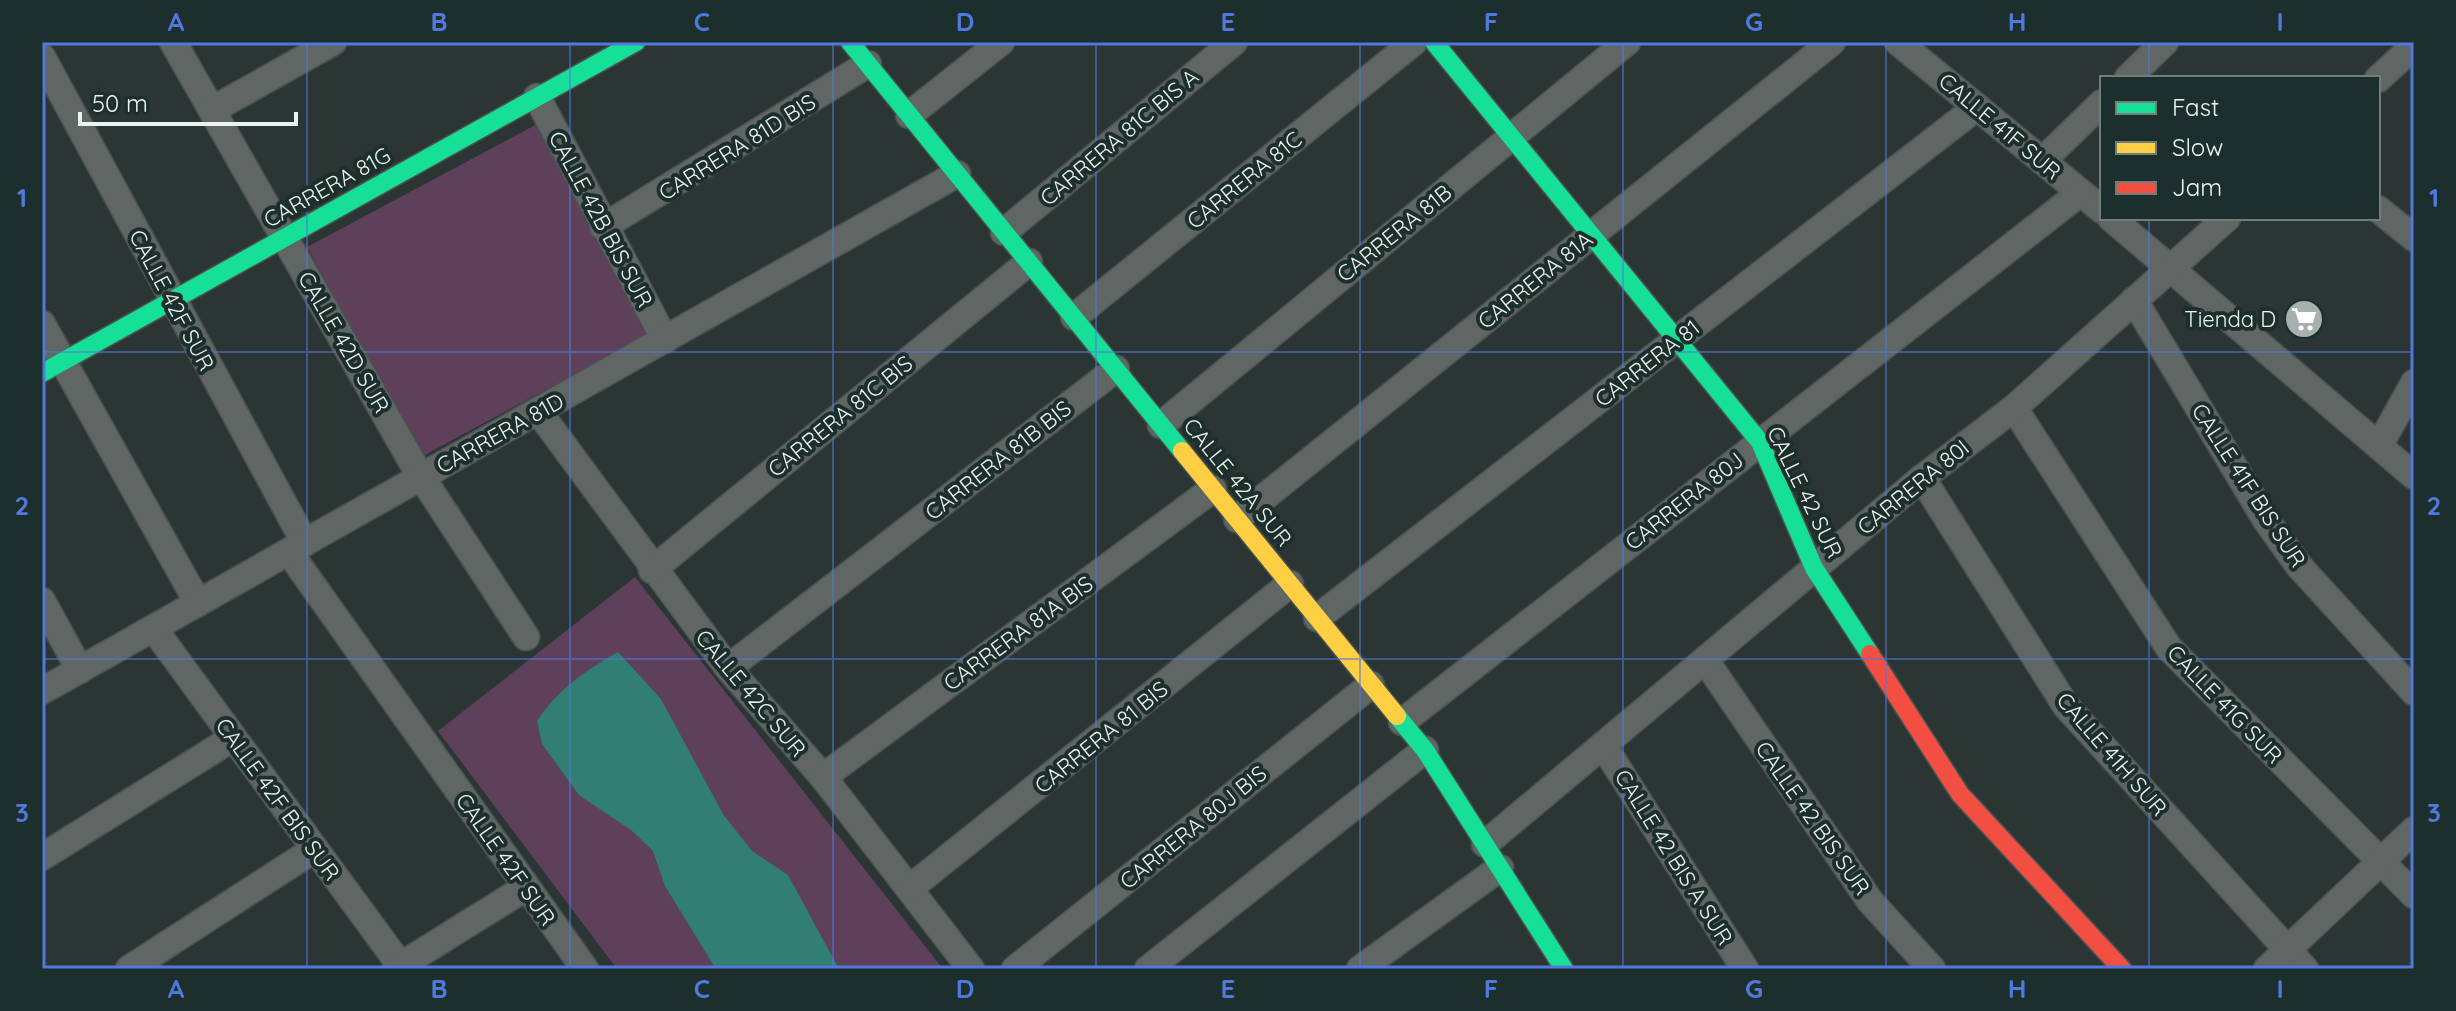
<svg xmlns="http://www.w3.org/2000/svg" width="2456" height="1011" font-family="Quicksand,sans-serif">
	<rect width="100%" height="100%" fill="#2b3533"/>
	<g fill="#5e405a">
		<polygon points="537,124 651,333 421,457 307,247"/>
		<polygon points="635,577 943,969 617,969 438,731"/>
	</g>
	<path fill="#317e72" d="M618,652L661,699L723,814L752,851L788,875L839,969H716L665,886L653,851L631,830L579,795L542,744L537,721C558,689 585,671 618,652Z"/>
	<g fill="none" stroke-linecap="round" stroke-linejoin="round">
		<g stroke="#4b5352" stroke-width="29">
			<g id="street">
				<polyline points="173,42 415,467 526,637"/>
				<polyline points="1898,42 2102,210"/>
				<polyline points="42,57 305,543"/>
				<polyline points="2128,78 2165,42"/>
				<polyline points="2378,79 2414,46"/>
				<polyline points="537,97 665,340"/>
				<polyline points="212,110 333,42"/>
				<polyline points="909,115 1001,42"/>
				<polyline points="2042,161 2102,103"/>
				<polyline points="2378,209 2414,238"/>
				<polyline points="2111,218 2414,476"/>
				<polyline points="603,227 868,64"/>
				<polyline points="1004,232 1234,42"/>
				<polyline points="2134,300 2266,520 2299,566 2414,692"/>
				<polyline points="1074,317 1414,42"/>
				<polyline points="42,324 198,603"/>
				<polyline points="2014,408 2169,648 2414,895"/>
				<polyline points="538,411 728,668 823,777 971,969"/>
				<polyline points="1161,425 1627,42"/>
				<polyline points="2379,446 2414,383"/>
				<polyline points="1922,478 2066,706 2305,969"/>
				<polyline points="1237,519 1832,42"/>
				<polyline points="289,552 585,969"/>
				<polyline points="652,570 1029,262"/>
				<polyline points="42,601 80,670"/>
				<polyline points="1317,618 1977,107"/>
				<polyline points="154,629 403,969"/>
				<polyline points="1705,660 1870,901 1932,969"/>
				<polyline points="728,668 1116,369"/>
				<polyline points="42,691 957,174"/>
				<polyline points="1402,722 2080,193"/>
				<polyline points="1603,745 1745,969"/>
				<polyline points="823,777 1213,489"/>
				<polyline points="1485,844 1922,478 2014,408 2227,218"/>
				<polyline points="42,857 233,738"/>
				<polyline points="910,888 1290,584"/>
				<polyline points="129,969 315,849"/>
				<polyline points="395,969 525,888"/>
				<polyline points="1015,969 1371,685"/>
				<polyline points="1148,969 1425,750"/>
				<polyline points="1360,969 1500,868"/>
				<polyline points="2267,969 2414,830"/>
			</g>
		</g>
		<g stroke="#4b5352" stroke-width="21">
			<g id="fast">
				<polyline points="850,42 1182,451"/>
				<polyline points="1434,42 1760,442 1814,568 1870,654"/>
				<polyline points="42,373 636,42"/>
				<polyline points="1397,716 1425,750 1564,969"/>
			</g>
		</g>
		<g stroke="#4b5352" stroke-width="21">
			<polyline id="slow" points="1182,451 1397,716"/>
		</g>
		<g stroke="#4b5352" stroke-width="21">
			<polyline id="jam" points="1870,654 1960,794 2122,969"/>
		</g>
		<use href="#street" stroke="#5f6664" stroke-width="26"/>
		<use href="#fast" stroke="#16e098" stroke-width="18"/>
		<use href="#slow" stroke="#ffcf43" stroke-width="18"/>
		<use href="#jam" stroke="#f24e42" stroke-width="18"/>
	</g>
	<path fill="none" stroke="#5078de" stroke-width="2" stroke-opacity="0.55" d="M307,42V969M570,42V969M833,42V969M1096,42V969M1360,42V969M1623,42V969M1886,42V969M2149,42V78M2149,218V969M42,352H2414M42,659H2414"/>
	<defs>
		<g id="supermarket-disc" transform="scale(2)"><circle r="9.5" fill="#a6b1af" stroke="#1d2f2c"/><path d="M-6-5.5h2.5l.6 2H6L4.5 2H-2.5L-4.4-4H-6ZM-1.5 3.2a1.3 1.3 0 1 0 .1 0ZM3 3.2a1.3 1.3 0 1 0 .1 0Z" fill="#fff"/></g>
	</defs>
	<g fill-rule="evenodd">
		<use href="#supermarket-disc" x="2304" y="319"/>
	</g>
	<g text-anchor="middle" dominant-baseline="central" stroke-width="8" stroke-linejoin="round" paint-order="stroke">
		<g font-size="22" fill="#e9f4f2" stroke="#1d2f2c">
			<text transform="translate(2000 126) rotate(40)">CALLE 41F SUR</text>
			<text transform="translate(1119 137) rotate(-40)">CARRERA 81C BIS A</text>
			<text transform="translate(737 147) rotate(-32)">CARRERA 81D BIS</text>
			<text transform="translate(1244 180) rotate(-39)">CARRERA 81C</text>
			<text transform="translate(327 187) rotate(-29)">CARRERA 81G</text>
			<text transform="translate(601 219) rotate(62)">CALLE 42B BIS SUR</text>
			<text transform="translate(1394 233) rotate(-39)">CARRERA 81B</text>
			<text transform="translate(1535 280) rotate(-39)">CARRERA 81A</text>
			<text transform="translate(172 300) rotate(62)">CALLE 42F SUR</text>
			<text transform="translate(344 342) rotate(60)">CALLE 42D SUR</text>
			<text transform="translate(1647 363) rotate(-38)">CARRERA 81</text>
			<text transform="translate(840 416) rotate(-39)">CARRERA 81C BIS</text>
			<text transform="translate(500 433) rotate(-29)">CARRERA 81D</text>
			<text transform="translate(998 460) rotate(-38)">CARRERA 81B BIS</text>
			<text transform="translate(1238 482) rotate(51)">CALLE 42A SUR</text>
			<text transform="translate(2249 485) rotate(57)">CALLE 41F BIS SUR</text>
			<text transform="translate(1913 487) rotate(-39)">CARRERA 80I</text>
			<text transform="translate(1805 492) rotate(64)">CALLE 42 SUR</text>
			<text transform="translate(1684 501) rotate(-38)">CARRERA 80J</text>
			<text transform="translate(1018 633) rotate(-36)">CARRERA 81A BIS</text>
			<text transform="translate(751 693) rotate(50)">CALLE 42C SUR</text>
			<text transform="translate(2225 704) rotate(46)">CALLE 41G SUR</text>
			<text transform="translate(1101 737) rotate(-39)">CARRERA 81 BIS</text>
			<text transform="translate(2112 754) rotate(49)">CALLE 41H SUR</text>
			<text transform="translate(278 799) rotate(54)">CALLE 42F BIS SUR</text>
			<text transform="translate(1813 818) rotate(55)">CALLE 42 BIS SUR</text>
			<text transform="translate(1193 827) rotate(-39)">CARRERA 80J BIS</text>
			<text transform="translate(1674 857) rotate(58)">CALLE 42 BIS A SUR</text>
			<text transform="translate(506 859) rotate(55)">CALLE 42F SUR</text>
		</g>
		<g font-size="22" fill="#e9f4f2" stroke="#1d2f2c" text-anchor="end">
			<text x="2276" y="319">Tienda D</text>
		</g>
	</g>
	<rect width="2456" height="1011" fill="none" stroke="#1d2f2c" stroke-width="88"/>
	<rect x="2100" y="76" width="280" height="144" fill="#1d2f2c" stroke="#6f7e7b" stroke-width="2"/>
	<rect x="2116" y="102" width="40" height="12" fill="#16e098" stroke="#6f7e7b" stroke-width="2"/>
	<text x="2172" y="116" font-size="24" fill="#e9f4f2">Fast</text>
	<rect x="2116" y="142" width="40" height="12" fill="#ffcf43" stroke="#6f7e7b" stroke-width="2"/>
	<text x="2172" y="156" font-size="24" fill="#e9f4f2">Slow</text>
	<rect x="2116" y="182" width="40" height="12" fill="#f24e42" stroke="#6f7e7b" stroke-width="2"/>
	<text x="2172" y="196" font-size="24" fill="#e9f4f2">Jam</text>
	<path d="M80 112v12h216v-12" fill="none" stroke="#e9f4f2" stroke-width="4"/>
	<text x="92" y="112" font-size="24" fill="#e9f4f2" stroke="#1d2f2c" stroke-width="6" paint-order="stroke">50 m</text>
	<rect x="44" y="44" width="2368" height="923" fill="none" stroke="#5078de" stroke-width="3"/>
	<g font-size="26" text-anchor="middle" font-weight="bold" fill="#5078de">
		<text x="176" y="31">A</text>
		<text x="439" y="31">B</text>
		<text x="702" y="31">C</text>
		<text x="965" y="31">D</text>
		<text x="1228" y="31">E</text>
		<text x="1491" y="31">F</text>
		<text x="1754" y="31">G</text>
		<text x="2017" y="31">H</text>
		<text x="2280" y="31">I</text>
		<text x="22" y="207">1</text>
		<text x="2434" y="207">1</text>
		<text x="22" y="515">2</text>
		<text x="2434" y="515">2</text>
		<text x="22" y="822">3</text>
		<text x="2434" y="822">3</text>
		<text x="176" y="998">A</text>
		<text x="439" y="998">B</text>
		<text x="702" y="998">C</text>
		<text x="965" y="998">D</text>
		<text x="1228" y="998">E</text>
		<text x="1491" y="998">F</text>
		<text x="1754" y="998">G</text>
		<text x="2017" y="998">H</text>
		<text x="2280" y="998">I</text>
	</g>
</svg>
